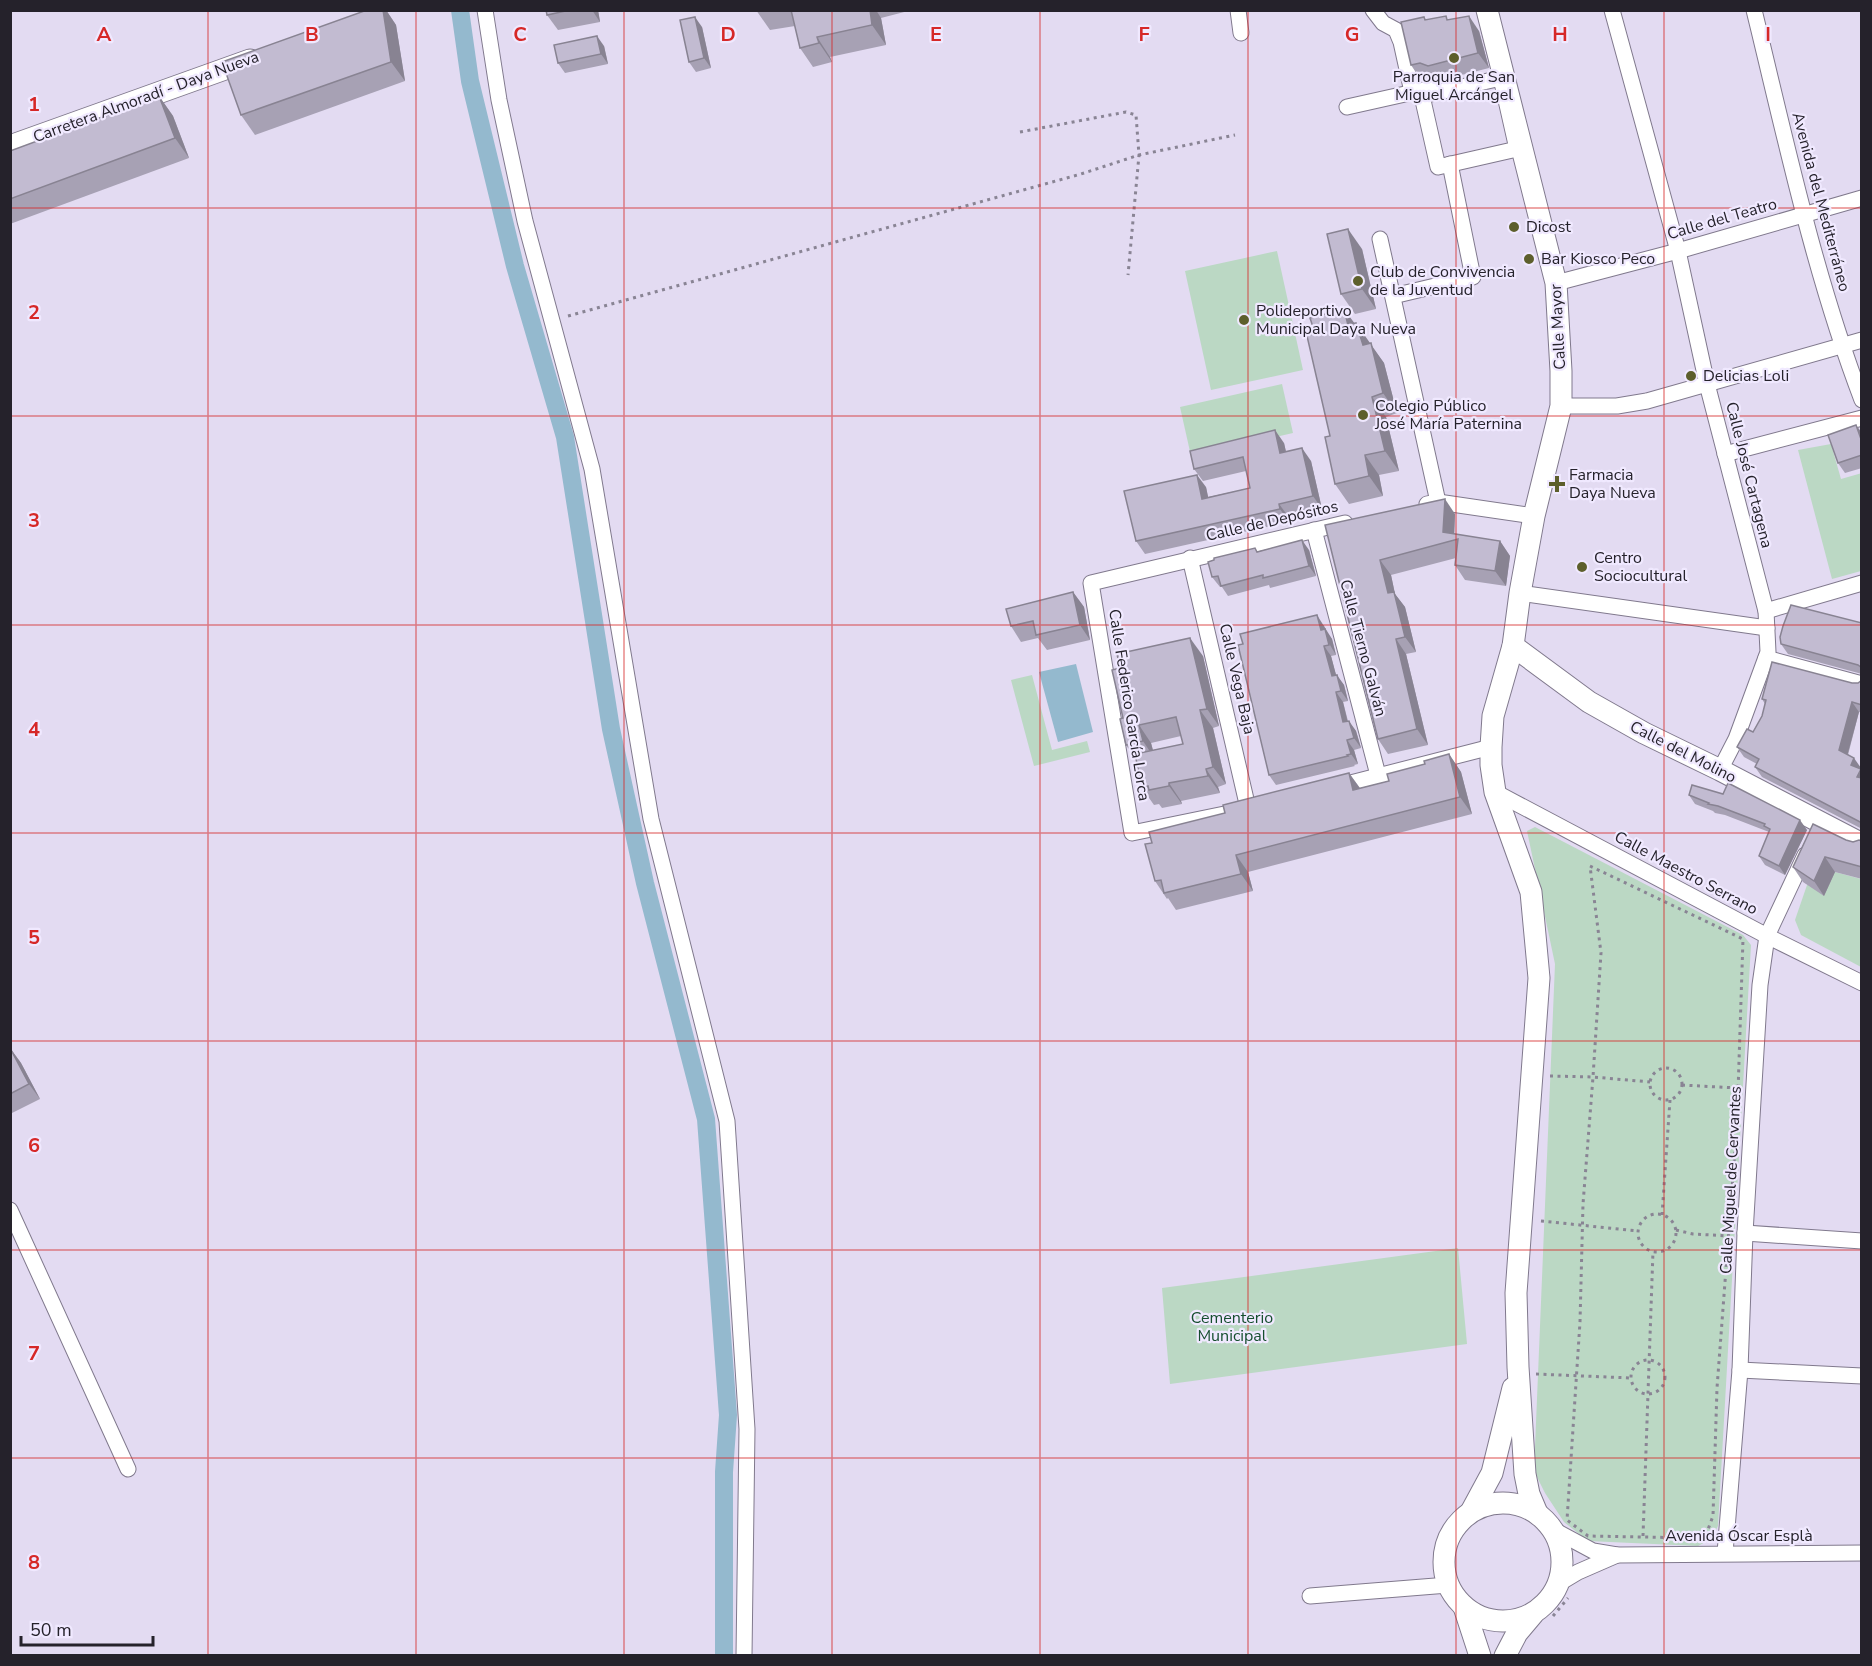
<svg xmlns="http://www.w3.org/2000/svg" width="1872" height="1666" font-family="'Nunito Sans',sans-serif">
	<rect width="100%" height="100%" fill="#e3dbf2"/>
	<g fill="#bbd8c4">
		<polygon points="1277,251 1303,370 1211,390 1185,271"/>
		<polygon points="1282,384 1293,433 1191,456 1180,407"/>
		<polygon points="1831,444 1841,479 1862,473 1861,571 1832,579 1798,450"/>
		<polygon points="1032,675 1052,750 1087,741 1090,752 1034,766 1011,680"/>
		<polygon points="1535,827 1743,935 1751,945 1718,1526 1711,1539 1698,1546 1588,1541 1564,1522 1545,1493 1534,1471 1555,964 1527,831"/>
		<polygon points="1835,872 1861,879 1861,967 1801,935 1795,920 1807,885"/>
		<polygon points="1458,1248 1467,1344 1170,1384 1162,1288"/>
	</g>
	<polygon fill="#94b9ce" points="1076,664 1093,732 1058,742 1039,672"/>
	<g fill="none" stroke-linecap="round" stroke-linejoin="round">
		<polyline stroke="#94b9ce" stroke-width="18" points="460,10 470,81 515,266 565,437 611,729 645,883 706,1119 728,1415 724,1472 724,1656"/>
		<g stroke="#80798d" stroke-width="17">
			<g id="street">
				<polyline points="485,10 499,100 525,221 592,469 651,819 727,1121 747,1429 744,1656"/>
				<polyline points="1238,10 1241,33"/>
				<polyline points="1373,10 1383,23 1396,30 1401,42 1412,92"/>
				<polyline points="1612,10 1678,251 1707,384 1766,611 1768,652 1736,739 1720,770"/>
				<path d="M1754,10C1786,141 1814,274 1862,400"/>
				<polygon points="1501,78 1517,149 1438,167 1422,96"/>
				<polyline points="1347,107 1432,88"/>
				<polyline points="1380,239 1438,502"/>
				<polyline points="1556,283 1678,251 1862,198"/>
				<polyline points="1393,296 1473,277 1450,164"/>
				<polyline points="1561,406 1617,406 1647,401 1862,340"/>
				<polyline points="1725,454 1862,418"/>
				<polyline points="1427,504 1438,502 1534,516"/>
				<polyline points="1314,530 1378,775"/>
				<polyline points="1190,558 1248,808"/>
				<polyline points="1520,593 1767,628"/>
				<polyline points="1766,611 1862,583"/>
				<polyline points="1766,658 1862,684"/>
				<polyline points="1335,787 1491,747"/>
				<polyline points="1495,792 1767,936 1862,983"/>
				<polyline points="1239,811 1132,833 1091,583 1345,523"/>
				<polyline points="10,1210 128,1469"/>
				<polyline points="1745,1233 1862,1241"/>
				<polyline points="1740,1370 1862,1376"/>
				<polyline points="1552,1529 1593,1551 1617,1555 1862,1553"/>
				<polyline points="1725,1553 1740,1370 1745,1233 1760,985 1767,936 1805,855"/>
				<polyline points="1558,1584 1578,1572 1617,1555"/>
				<polyline points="1310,1596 1448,1585"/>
			</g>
		</g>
		<g stroke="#80798d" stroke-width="23">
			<g id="secondary">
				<polyline points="1487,10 1556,283 1561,371 1561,406 1534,516 1520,593 1513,646 1493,716 1491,747 1491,765 1495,792 1531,892 1539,978 1516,1293 1518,1367 1525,1474 1529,1494 1537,1513"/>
				<polyline points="10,146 250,60"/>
				<polyline points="1513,646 1589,702 1644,733 1720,770 1862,844"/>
				<circle cx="1503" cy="1562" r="59"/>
				<polyline points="1472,1510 1492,1473 1513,1388"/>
				<polyline points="1464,1607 1480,1656"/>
				<polyline points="1505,1656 1517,1633 1533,1614"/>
			</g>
		</g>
		<g stroke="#898494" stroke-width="3" stroke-dasharray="3 4.5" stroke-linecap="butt">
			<polyline points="1020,132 1126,112 1136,115 1139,155 1128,275"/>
			<polyline points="568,316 1081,174 1139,155 1235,135"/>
			<polygon points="1590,866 1743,939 1737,1123 1717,1388 1713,1516 1707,1532 1697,1538 1588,1536 1567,1520 1580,1322 1583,1204 1593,1077 1601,953"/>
			<circle cx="1666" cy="1084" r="16"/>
			<polyline points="1550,1076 1593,1077 1650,1082"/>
			<polyline points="1682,1085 1737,1088"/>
			<circle cx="1657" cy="1233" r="19"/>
			<polyline points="1662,1215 1670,1100"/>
			<polyline points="1541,1221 1638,1231"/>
			<polyline points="1676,1230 1693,1234 1729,1236"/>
			<circle cx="1648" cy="1377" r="17"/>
			<polyline points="1536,1374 1631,1378"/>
			<polyline points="1643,1536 1653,1251"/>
			<polyline points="1553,1616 1568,1598"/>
		</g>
		<use href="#street" stroke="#fff" stroke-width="15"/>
		<use href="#secondary" stroke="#fff" stroke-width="21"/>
	</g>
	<g fill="#a7a1b4" fill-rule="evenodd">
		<polygon points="367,10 386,10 396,25 405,81 255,135 241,115"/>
		<polygon points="546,10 598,10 600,22 558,30 547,15"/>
		<polygon points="756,10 912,10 881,18 886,45 830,57 832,62 813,67 800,48 795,26 770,30"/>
		<polygon points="1424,17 1426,20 1449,20 1479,31 1489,68 1438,81 1430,78 1421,80 1411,65"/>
		<polygon points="702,27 711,68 696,72 689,62"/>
		<polygon points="604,46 608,64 565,73 558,63"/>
		<polygon points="159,96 173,116 189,158 10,224 10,151"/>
		<polygon points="1362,249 1376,309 1355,314 1341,294"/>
		<polygon points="1354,323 1384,363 1397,413 1386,417 1399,471 1379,475 1383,496 1349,504 1335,484 1330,436"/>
		<polygon points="1862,433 1862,468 1845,473 1838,463"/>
		<polygon points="1284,443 1286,452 1311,461 1322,509 1288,516 1289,522 1145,554 1136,541 1206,487 1208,497 1250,488 1246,471 1203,481 1194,469"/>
		<polygon points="1455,514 1454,534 1500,541 1510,556 1506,586 1465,580 1455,565 1456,558 1391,575 1395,594 1405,607 1416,652 1406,654 1428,745 1388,754 1378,739 1325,525"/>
		<polygon points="1309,550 1316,576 1270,588 1269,585 1228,596 1222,587 1220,587 1212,577 1258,552"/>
		<polygon points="1073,592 1084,607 1090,640 1047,650 1038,638 1021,642 1011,626"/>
		<polygon points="1862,623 1862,674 1788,654 1781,644"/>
		<polygon points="1324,625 1325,630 1332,639 1336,655 1331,656 1336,675 1344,685 1348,701 1343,702 1348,721 1356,731 1361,748 1354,750 1358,764 1354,765 1355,766 1276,785 1269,775 1243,644"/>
		<path d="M1203,656L1219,726L1213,728L1226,784L1218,787L1220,793L1181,801L1182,804L1162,808L1159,804L1154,805L1142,788L1136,760L1126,745L1123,718ZM1181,736L1183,744L1153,750L1151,743Z"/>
		<polygon points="1862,680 1862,713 1859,712 1848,755 1861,768 1862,829 1762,777 1755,767 1757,764 1744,757 1737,747 1753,732 1762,716 1765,704 1762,699 1858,683"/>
		<polygon points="1449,754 1461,772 1472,814 1248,872 1253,891 1176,910 1168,898 1167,899 1155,881 1152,843 1225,813 1349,773 1360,788 1389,781"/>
		<polygon points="1689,795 1807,830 1785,875 1765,865 1759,856 1769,832 1725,815 1715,813 1713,811 1695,804"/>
		<polygon points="1846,840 1853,842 1862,841 1862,879 1835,872 1824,896 1803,882 1793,867"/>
		<polygon points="10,1048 21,1063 40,1099 10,1114"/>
	</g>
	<g fill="#888392">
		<polygon points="383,10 386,10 396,25 405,81 391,62"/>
		<polygon points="592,10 598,10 600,22"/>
		<polygon points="870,10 876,10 881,18 886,45 872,25"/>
		<polygon points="1469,16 1479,31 1489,68 1478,53"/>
		<polygon points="695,17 702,27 711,68 704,58"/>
		<polygon points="597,36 604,46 608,64 601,54"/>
		<polygon points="817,37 830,57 832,62 819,43"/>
		<polygon points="159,96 173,116 189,158 175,138"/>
		<polygon points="1348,229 1362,249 1376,309 1362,289"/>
		<polygon points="1344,309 1358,328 1356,323 1384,363 1397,413 1383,393 1348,325"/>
		<polygon points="1372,397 1386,417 1399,471 1385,451"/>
		<polygon points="1856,425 1862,433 1862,442"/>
		<polygon points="1275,430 1284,443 1289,465 1280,453"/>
		<polygon points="1302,448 1311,461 1322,509 1313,496"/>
		<polygon points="1365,455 1379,475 1383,496 1369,476"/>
		<polygon points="1197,475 1206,487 1211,511 1202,499"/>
		<polygon points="1445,499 1455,514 1454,540 1443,532"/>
		<polygon points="1279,504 1288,516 1289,522 1280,509"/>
		<polygon points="1302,540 1309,550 1316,576 1309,566"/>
		<polygon points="1500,541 1510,556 1506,586 1495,571"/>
		<polygon points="1380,560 1391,575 1395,594 1405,607 1416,652 1405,637 1388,593"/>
		<polygon points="1073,592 1084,607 1090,640 1080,625"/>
		<polygon points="1317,615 1332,639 1336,655 1321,630"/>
		<polygon points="1190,638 1203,656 1219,726 1207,709"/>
		<polygon points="1396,639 1406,654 1428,745 1417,729"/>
		<polygon points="1324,646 1331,656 1339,686 1332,676"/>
		<polygon points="1337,675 1344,685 1348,701 1341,691"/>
		<polygon points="1336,692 1343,702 1350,732 1343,722"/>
		<polygon points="1852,702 1859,712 1846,760 1839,750"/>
		<polygon points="1200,710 1213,728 1226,784 1213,767"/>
		<polygon points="1349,721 1356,731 1361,748 1354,738"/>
		<polygon points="1139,725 1151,743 1155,759 1143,741"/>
		<polygon points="1347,740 1354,750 1358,764 1351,754"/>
		<polygon points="1449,754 1461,772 1472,814 1460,797"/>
		<polygon points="1854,758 1861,768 1862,784 1857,777 1851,765"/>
		<polygon points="1206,769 1218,787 1220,793 1208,776"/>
		<polygon points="1349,773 1361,790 1353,790"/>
		<polygon points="1169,783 1181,801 1182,804 1169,786"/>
		<polygon points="1800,820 1807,830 1785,875 1779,866"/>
		<polygon points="1236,855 1248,872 1253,891 1241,874"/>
		<polygon points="1825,857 1835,872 1824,896 1814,881"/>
		<polygon points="10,1048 21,1063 40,1099 29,1084"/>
	</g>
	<g fill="#c2bbd1" stroke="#888392" stroke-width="1.5">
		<polygon points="367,10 383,10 391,62 241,115 222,62"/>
		<polygon points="546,10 570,10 547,15"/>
		<polygon points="791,10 870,10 872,25 817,37 819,43 800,48"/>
		<polygon points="1446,16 1447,20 1469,16 1478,53 1428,66 1420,63 1411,65 1401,22 1424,17 1425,20"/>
		<polygon points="695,17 704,58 689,62 680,20"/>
		<polygon points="597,36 601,54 558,63 554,45"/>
		<polygon points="159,96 175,138 10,199 10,151"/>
		<polygon points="1348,229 1362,289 1341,294 1327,234"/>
		<polygon points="1344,309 1348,325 1356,323 1363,345 1371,343 1383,393 1372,397 1385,451 1365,455 1369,476 1335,484 1325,437 1330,436 1307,336 1315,333 1310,318"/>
		<polygon points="1856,425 1862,442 1862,455 1838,463 1828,435"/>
		<polygon points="1275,430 1280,453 1302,448 1313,496 1279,504 1280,509 1136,541 1124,491 1197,475 1202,499 1250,488 1243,457 1194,469 1190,451"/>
		<polygon points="1445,499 1443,532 1500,541 1495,571 1455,565 1458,539 1380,560 1388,593 1394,592 1405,637 1396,639 1417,729 1378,739 1325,525"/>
		<polygon points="1302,540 1309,566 1263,578 1263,575 1221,586 1218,576 1212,577 1208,562 1214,560 1214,558 1255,548 1257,552"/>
		<polygon points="1073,592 1080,625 1036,635 1033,621 1011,626 1006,609"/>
		<polygon points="1791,605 1862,623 1862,668 1858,665 1781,644 1780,637 1783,626"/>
		<polygon points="1317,615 1321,630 1325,629 1329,645 1324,646 1332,676 1337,675 1341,691 1336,692 1343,722 1349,721 1354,738 1347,740 1351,754 1347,755 1348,756 1269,775 1238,645 1243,644 1240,634"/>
		<polygon points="1190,638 1207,709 1200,710 1213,767 1206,769 1208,776 1169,783 1169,786 1149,790 1148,786 1142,788 1135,754 1183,744 1176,717 1139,725 1143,741 1126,745 1120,719 1123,718 1112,670 1120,668 1117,654"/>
		<polygon points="1772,662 1852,683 1858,683 1862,680 1862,705 1852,702 1839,750 1854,758 1851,765 1861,769 1857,777 1862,778 1862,823 1755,767 1759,759 1737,747 1747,729 1753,732 1762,716 1766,700 1762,699"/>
		<polygon points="1449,754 1460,797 1236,855 1241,874 1164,893 1161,880 1155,881 1145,844 1152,843 1149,832 1225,813 1223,805 1349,773 1353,790 1389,781 1387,774 1425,764 1424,761"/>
		<polygon points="1728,783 1800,820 1779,866 1759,856 1770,829 1764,826 1765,824 1718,806 1708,804 1709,803 1689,795 1692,785 1723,794"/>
		<polygon points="1813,824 1846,840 1853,842 1859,840 1862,841 1862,867 1825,857 1814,881 1793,867"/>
		<polygon points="10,1048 29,1084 10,1094"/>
	</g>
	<path fill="none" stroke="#d62828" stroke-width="1.5" stroke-opacity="0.55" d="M208,10V1656M416,10V1656M624,10V1656M832,10V1656M1040,10V1656M1248,10V1656M1456,10V1656M1664,10V1656M10,208H1862M10,416H1862M10,625H1862M10,833H1862M10,1041H1862M10,1250H1862M10,1458H1862"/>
	<g fill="#5d5f2c" stroke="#f0e9ff" stroke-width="2">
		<circle cx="1454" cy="58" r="6"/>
		<circle cx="1514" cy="227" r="6"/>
		<circle cx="1529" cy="259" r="6"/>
		<circle cx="1358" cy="281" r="6"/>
		<circle cx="1244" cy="320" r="6"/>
		<circle cx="1691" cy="376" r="6"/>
		<circle cx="1363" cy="415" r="6"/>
		<path d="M1554 475h6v6h6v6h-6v6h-6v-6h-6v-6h6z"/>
		<circle cx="1582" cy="567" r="6"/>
	</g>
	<g text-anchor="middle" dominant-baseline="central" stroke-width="4.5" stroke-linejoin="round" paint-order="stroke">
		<g font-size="16" fill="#25222b" stroke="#f0e9ff" text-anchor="start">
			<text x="1454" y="77" text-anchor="middle">Parroquia de San<tspan x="1454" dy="18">Miguel Arcángel</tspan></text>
			<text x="1526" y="227">Dicost</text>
			<text x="1541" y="259">Bar Kiosco Peco</text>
			<text x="1370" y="272">Club de Convivencia<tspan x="1370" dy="18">de la Juventud</tspan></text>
			<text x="1256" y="311">Polideportivo<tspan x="1256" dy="18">Municipal Daya Nueva</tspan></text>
			<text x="1703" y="376">Delicias Loli</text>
			<text x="1375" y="406">Colegio Público<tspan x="1375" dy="18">José María Paternina</tspan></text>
			<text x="1569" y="475">Farmacia<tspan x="1569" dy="18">Daya Nueva</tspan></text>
			<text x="1594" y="558">Centro<tspan x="1594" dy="18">Sociocultural</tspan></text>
		</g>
		<g font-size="16" fill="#25222b" stroke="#f0e9ff">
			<text transform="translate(146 97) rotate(-20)">Carretera Almoradí - Daya Nueva</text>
			<text transform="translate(1821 202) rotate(75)">Avenida del Mediterráneo</text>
			<text transform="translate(1722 219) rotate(-16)">Calle del Teatro</text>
			<text transform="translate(1558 327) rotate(-93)">Calle Mayor</text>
			<text transform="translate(1749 475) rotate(76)">Calle José Cartagena</text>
			<text transform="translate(1272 521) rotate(-13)">Calle de Depósitos</text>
			<text transform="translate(1363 648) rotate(75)">Calle Tierno Galván</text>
			<text transform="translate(1237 679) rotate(77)">Calle Vega Baja</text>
			<text transform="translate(1129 705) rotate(81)">Calle Federico García Lorca</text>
			<text transform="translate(1683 752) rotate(27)">Calle del Molino</text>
			<text transform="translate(1686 873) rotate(28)">Calle Maestro Serrano</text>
			<text transform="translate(1731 1180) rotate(-87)">Calle Miguel de Cervantes</text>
			<text x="1739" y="1536">Avenida Óscar Esplà</text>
		</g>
		<g font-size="16" fill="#154e2e" stroke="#f0e9ff">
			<text x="1232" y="1318">Cementerio<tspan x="1232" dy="18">Municipal</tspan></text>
		</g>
	</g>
	<g font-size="20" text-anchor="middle" font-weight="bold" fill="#d62828" stroke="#f0e9ff" stroke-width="4.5" stroke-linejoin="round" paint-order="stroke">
		<text x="104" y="41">A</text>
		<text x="312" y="41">B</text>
		<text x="520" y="41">C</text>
		<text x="728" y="41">D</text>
		<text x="936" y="41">E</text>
		<text x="1144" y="41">F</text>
		<text x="1352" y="41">G</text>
		<text x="1560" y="41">H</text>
		<text x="1768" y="41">I</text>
		<text x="34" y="111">1</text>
		<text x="34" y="319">2</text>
		<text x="34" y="527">3</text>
		<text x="34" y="736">4</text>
		<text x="34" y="944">5</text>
		<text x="34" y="1152">6</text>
		<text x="34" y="1360">7</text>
		<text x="34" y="1569">8</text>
	</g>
	<rect width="1872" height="1666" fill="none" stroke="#25222b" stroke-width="24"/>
	<path d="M21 1636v9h132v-9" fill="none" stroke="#25222b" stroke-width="3"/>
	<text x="30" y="1636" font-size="18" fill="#25222b" stroke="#f0e9ff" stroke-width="4.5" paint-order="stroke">50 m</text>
</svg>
